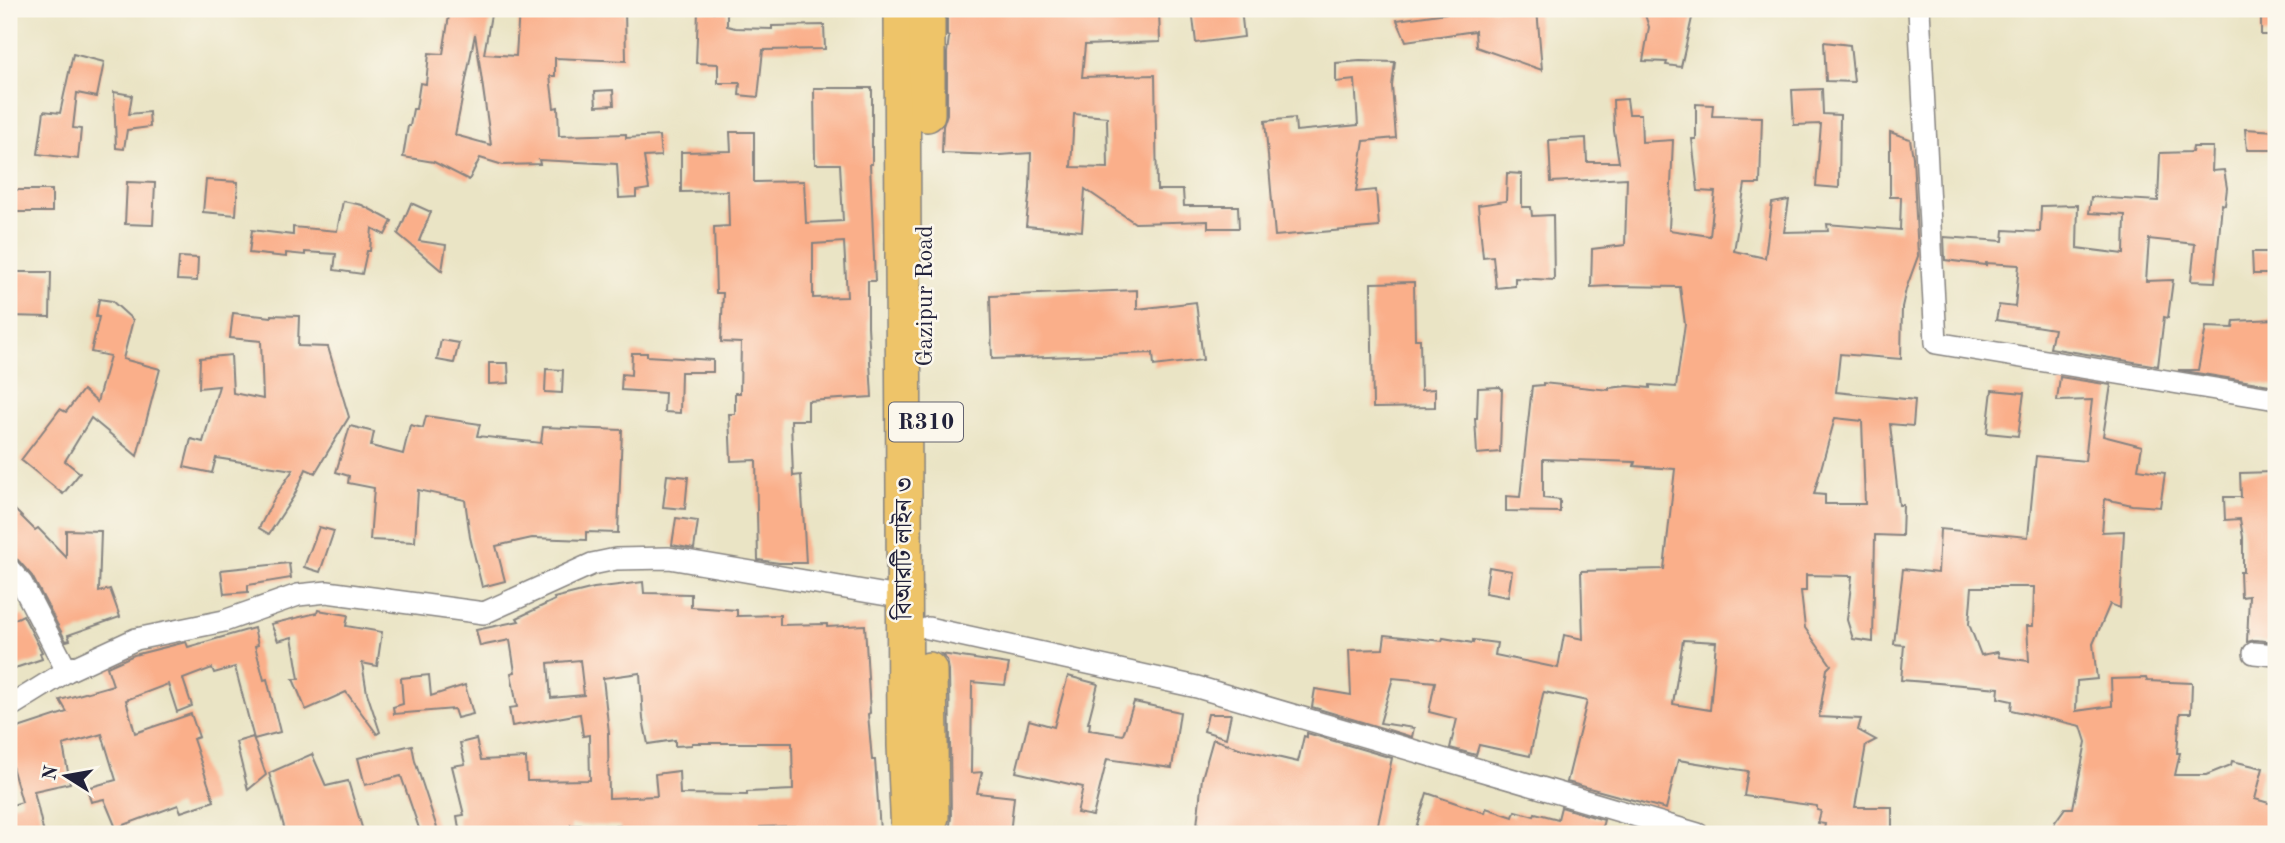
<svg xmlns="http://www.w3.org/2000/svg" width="2285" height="843" font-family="'Old Standard TT','Noto Serif Bengali',serif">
	<rect width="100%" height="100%" fill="#fbf7ec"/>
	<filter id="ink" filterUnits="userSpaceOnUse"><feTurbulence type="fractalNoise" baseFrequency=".0143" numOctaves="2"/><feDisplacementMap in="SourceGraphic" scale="14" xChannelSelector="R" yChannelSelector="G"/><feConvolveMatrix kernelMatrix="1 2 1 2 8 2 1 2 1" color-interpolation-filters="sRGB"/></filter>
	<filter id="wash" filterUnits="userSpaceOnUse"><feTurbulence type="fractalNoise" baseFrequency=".00686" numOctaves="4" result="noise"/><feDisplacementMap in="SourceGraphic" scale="28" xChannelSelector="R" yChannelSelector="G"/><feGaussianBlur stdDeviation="1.57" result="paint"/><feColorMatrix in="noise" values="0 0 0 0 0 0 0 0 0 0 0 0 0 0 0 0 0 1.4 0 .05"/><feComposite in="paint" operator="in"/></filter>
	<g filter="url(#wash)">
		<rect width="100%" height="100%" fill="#eae4c5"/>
		<g id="blocks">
			<g fill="#faaf8a" fill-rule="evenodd">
				<path d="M450,9H492L484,54L516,56L519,9H625L626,61L555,58V76H550L554,108L558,107L559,136L626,134V138L659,136L661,156L644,157L649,189L636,191V197L619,198L617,164L539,160L540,164L503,165L480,158L469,180L434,162L403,157L408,126H410L413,109H416L420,83L426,84L429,53L443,54ZM475,34L478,53L491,145L455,135Z"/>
				<path d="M947,9H1159L1160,42L1085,45L1082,77L1155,75L1157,190H1183L1184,206H1238L1239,228H1208V221L1135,223L1085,189L1082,231L1026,226L1030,188L1031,153L999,155L942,153L943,126L947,114V53L949,37L947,36ZM1074,114L1107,117L1108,168L1071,167Z"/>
				<polygon points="1192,9 1241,9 1244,37 1196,43"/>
				<polygon points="1475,9 1537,9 1542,70 1476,47 1475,31 1406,41 1397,20"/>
				<polygon points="1643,9 1694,9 1681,67 1666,65 1667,62 1643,61 1649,27"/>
				<polygon points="698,11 727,12 727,26 735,28 772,29 772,26 824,25 825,49 763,50 758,97 739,95 740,83 718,83 718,64 696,63"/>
				<polygon points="2261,18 2276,19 2276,35 2261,35"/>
				<polygon points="1824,42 1850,45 1854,82 1826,81"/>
				<polygon points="73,54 104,62 97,97 77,93 73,128 81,129 78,159 38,154 44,111 60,113"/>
				<polygon points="1360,61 1395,62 1392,86 1396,138 1364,141 1356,192 1376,190 1379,227 1275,236 1265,121 1295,118 1296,131 1358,125 1355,80 1336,82 1336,63"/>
				<path d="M814,88H872V164H870L875,281H868V326L872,397L808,401V420H791L793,476L801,475L806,563H779L758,560L756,460L731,461L729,414H735V393H740L741,343L721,342L723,293H716L714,227L729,226L728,191L681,192V152L731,151L730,132H754V182L804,181L806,223L843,221L840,164H815ZM844,242L847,297L813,298V244Z"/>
				<polygon points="1822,89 1823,114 1840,115 1839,188 1816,186 1821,124 1794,125 1792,90"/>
				<polygon points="613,90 614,105 596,106 595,91"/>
				<polygon points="114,92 132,95 129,114 149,112 150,127 127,130 124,149 116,148"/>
				<path d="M1627,99L1629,114H1641L1642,142L1673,140L1669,230L1710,236L1715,192L1698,191L1692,139H1696V104L1713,105L1712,116L1762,117L1760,184H1745L1734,251L1765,258L1772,203L1789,200L1784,232L1828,231L1827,224L1900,230L1901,197H1890V132L1910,139L1913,157L1918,256L1906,289L1902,307L1901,359L1840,354L1836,392L1915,400L1913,426L1890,424L1899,505H1903L1902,536L1875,535L1873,642L1853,639L1847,620L1852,576L1806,575V591H1801L1805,628L1831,665L1827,669L1819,717L1861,719L1858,730L1876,740L1866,745L1855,807H1892V834H1823L1825,824L1818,823L1821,811L1817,810V806L1744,796L1748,771L1678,760L1666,809L1567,782L1587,701L1544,692L1543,694L1530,756L1479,745L1476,755L1450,748L1457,719L1429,712L1435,682L1393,678L1380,723L1414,728L1412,737L1312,707L1315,689L1351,695L1349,650L1383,649L1385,635L1442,641L1443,638L1473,643V640L1497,643L1495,655L1558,668L1564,635L1583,639L1581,571L1664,569L1675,469L1634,466L1635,462L1543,459V498L1560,500V512L1506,511V496L1520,497L1532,386L1543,385V383L1609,390V388L1628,386L1650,388V385L1676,387L1685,324L1680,287L1611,286L1591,287L1592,249L1625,245L1627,178L1551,182L1549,140L1586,138L1587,162H1619L1614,131L1613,100ZM1835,418L1862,421L1865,504H1825V495L1814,494ZM1683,640L1716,642L1710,710L1673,704Z"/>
				<polygon points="2245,129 2276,131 2276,150 2247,150"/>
				<polygon points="2193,147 2213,147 2212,171 2224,170 2227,188 2225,205 2222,204 2215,282 2191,281 2195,244 2149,239 2146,281 2173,280 2168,318 2164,317 2158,366 2050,348 2054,329 1996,320 1999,305 2015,307 2019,265 1986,263 1986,265 1945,260 1944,237 2003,241 2004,230 2040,232 2041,206 2078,205 2077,248 2124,254 2125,215 2089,213 2091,197 2158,201 2160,153 2192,152"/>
				<polygon points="1507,173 1522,174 1522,207 1531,207 1532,216 1553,215 1554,280 1515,278 1515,286 1496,288 1493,256 1483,257 1478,205 1506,201"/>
				<polygon points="206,180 238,182 236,215 203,212"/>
				<polygon points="127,182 155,183 153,225 125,224"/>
				<rect x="9" y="190" width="43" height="22"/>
				<polygon points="343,201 362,205 392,221 385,235 372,228 370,251 367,251 362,274 334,270 336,254 305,252 305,255 286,253 286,257 249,253 252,230 293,235 293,227 337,231"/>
				<polygon points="411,203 431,212 419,241 446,245 442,271 398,234"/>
				<polygon points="2252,252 2276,252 2276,274 2253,274"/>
				<polygon points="179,257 198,258 197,281 177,280"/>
				<polygon points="9,272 51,272 50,317 9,316"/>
				<polygon points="1414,282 1415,339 1420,339 1421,390 1435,389 1435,407 1373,408 1371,283"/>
				<polygon points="1137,290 1137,309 1196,302 1203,360 1154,366 1153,353 992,359 990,296"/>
				<polygon points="99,299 112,301 133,320 123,359 160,369 137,456 91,418 65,461 80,473 63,494 21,460 60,409 66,412 83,390 97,402 110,356 91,352 99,317 96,317"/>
				<polygon points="233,313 271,317 271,315 299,316 298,346 328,347 349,417 315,473 306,469 294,496 269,534 259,528 276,495 293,470 216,458 212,473 184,467 191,439 203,442 219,386 199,388 200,358 231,355 233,393 263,399 261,341 230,338"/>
				<polygon points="2276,319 2276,386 2178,370 2198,370 2206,327 2233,328 2234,321"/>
				<polygon points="441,340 459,343 454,363 437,360"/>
				<polygon points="632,353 647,353 647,356 713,360 713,372 681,372 680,413 664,412 665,393 621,390 622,374 631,375"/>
				<polygon points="489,363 508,363 509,383 489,384"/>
				<polygon points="546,369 563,370 562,393 545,392"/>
				<path d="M2060,377L2111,385L2103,436L2142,446L2138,469L2165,473L2160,507L2132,505L2105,499L2102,532L2124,531L2120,608L2110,604L2093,644L2097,679L2077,681L2076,711L2112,706L2111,679L2146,678L2147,681L2192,683L2191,713H2180L2177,753H2180L2175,775H2206L2231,765L2232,761L2263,768L2255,799L2276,805V834H2052L2055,822L2065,808H2073L2086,742L2081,726L2011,710L2012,701L1998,698L1999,688L1901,680L1904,645L1894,644L1903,569L1938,573L1940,529L2028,537L2036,456L2085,461L2092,400L2057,401ZM1972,587H2034L2033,626H2027L2029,661L1999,657L1998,652L1981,655L1969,624Z"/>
				<polygon points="1500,387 1502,389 1500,452 1477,454 1475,418 1477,418 1478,388"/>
				<polygon points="1992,390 2024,393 2018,436 1987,433"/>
				<polygon points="426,416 480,424 477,436 541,443 543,427 622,430 618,533 586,532 586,540 532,538 496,546 505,581 482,587 470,537 465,500 418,490 415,542 370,540 374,488 348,483 349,476 336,472 350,426 374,432 371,446 403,454 410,425 423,428"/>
				<polygon points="2273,472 2274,525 2276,525 2276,642 2255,640 2247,642 2249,596 2241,597 2240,572 2243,572 2243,537 2240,519 2225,520 2224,497 2241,497 2240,473"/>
				<polygon points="667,475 688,477 685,509 663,507"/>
				<polygon points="9,504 35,530 38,528 66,557 66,530 101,531 99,592 110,589 120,617 68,635 70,640 66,641 32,576 18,560 9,556"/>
				<polygon points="676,518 698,521 694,549 672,545"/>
				<polygon points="319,527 334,531 320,572 304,567"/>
				<polygon points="289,563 291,578 248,585 248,592 224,594 221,570"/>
				<polygon points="1489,567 1512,571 1508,597 1485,593"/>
				<path d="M643,582L644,593L691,594V607L737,610V616L780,615V625L827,624V627L865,625L870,713L868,714L872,760H875L880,831L798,834L797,826L760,827V834H691V831L620,834V826L571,825V834H460L457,816L464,815L452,766L465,764L460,743L476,739L481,760L526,758L527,781L590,780L589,735L583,736L580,714L512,726L509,708L517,707L511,673L515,672L510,640L480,646L476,630L519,621L517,618L555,600L554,598L594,588ZM580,660L584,695L551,698L548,663ZM640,673L643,719L648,744L675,740V746L692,745V743H792L793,790L747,792V795L680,794L679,771L655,774L657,796L609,798L608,733H609L603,678Z"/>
				<polygon points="318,610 348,615 346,626 382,632 377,666 362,663 367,693 380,732 377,734 346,692 306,710 293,679 299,679 292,637 278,641 271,624 317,613"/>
				<polygon points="23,615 42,652 40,653 42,659 9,670 9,622"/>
				<polygon points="254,628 258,645 255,646 264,680 267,679 280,732 254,739 235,667 214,673 212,668 183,679 192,706 177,712 168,684 126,700 135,733 191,714 199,737 193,739 214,801 181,812 178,805 116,828 104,799 91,802 87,788 116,780 102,734 63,745 70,783 34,791 44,834 9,834 9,806 22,802 9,756 9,731 67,712 60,700 113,685 107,667 134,655 186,642 188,647"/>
				<polygon points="941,654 1009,664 1005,685 972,682 971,773 982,772 977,793 1014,797 1010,834 949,834 951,817 949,670 947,660"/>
				<polygon points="429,675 431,696 465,685 473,714 457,718 454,709 394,714 393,707 403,704 401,678"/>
				<polygon points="1068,676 1098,684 1088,723 1090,723 1089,730 1123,735 1134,702 1180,712 1172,768 1107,759 1093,816 1077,813 1083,787 1016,772 1029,720 1054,727"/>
				<polygon points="1208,714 1231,714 1226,738 1204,731"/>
				<polygon points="1307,733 1392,758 1376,834 1230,834 1197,826 1202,778 1213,739 1242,749 1298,762 1304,736 1307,737"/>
				<polygon points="253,737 266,775 248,790 236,742"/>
				<polygon points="412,745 415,761 439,834 421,834 401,776 365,785 358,758"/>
				<polygon points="312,754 326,786 348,781 364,834 286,834 269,773"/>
				<polygon points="1427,793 1485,813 1486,808 1513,817 1515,811 1534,816 1535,813 1558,819 1561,807 1604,820 1600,834 1414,834"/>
			</g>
		</g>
	</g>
	<g filter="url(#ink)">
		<use href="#blocks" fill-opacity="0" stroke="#868380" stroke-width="2"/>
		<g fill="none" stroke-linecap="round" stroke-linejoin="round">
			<g stroke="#868380" stroke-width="24">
				<g id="minor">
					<polyline points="1919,9 1936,343 2276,399"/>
					<polyline points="9,569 22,584 67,671"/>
					<polyline points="928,628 1197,687 1698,834"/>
					<polyline points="2254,653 2276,655"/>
					<polyline points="9,707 67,671 136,639 224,621 298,595 327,592 484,613 592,564 616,559 669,558 887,595"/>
				</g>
			</g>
			<g stroke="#868380" stroke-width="38">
				<g id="primary">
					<polyline points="902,9 905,746 909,834"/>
					<polyline points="927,114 927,9"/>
					<polyline points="929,670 931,817"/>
				</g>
			</g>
			<use href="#minor" stroke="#fff" stroke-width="21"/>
			<use href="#primary" stroke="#eec469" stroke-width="35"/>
		</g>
	</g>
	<g text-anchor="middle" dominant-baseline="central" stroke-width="5" stroke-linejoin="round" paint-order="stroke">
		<rect fill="#fbf7ec" stroke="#636270" stroke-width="2" x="889" y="402.5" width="74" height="39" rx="5"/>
		<g font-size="23" font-weight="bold" fill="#22223b">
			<text x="926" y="422">R310</text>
		</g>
		<g font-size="24" fill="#22223b" stroke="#fbf7ec">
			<text transform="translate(926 296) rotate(-90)">Gazipur Road</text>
			<text transform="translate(905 548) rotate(-90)">বিআরটি লাইন ৩</text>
		</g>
	</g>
	<rect width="2285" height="843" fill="none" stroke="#fbf7ec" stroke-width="35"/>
	<g transform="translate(66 776) rotate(281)" stroke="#fbf7ec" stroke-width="5" paint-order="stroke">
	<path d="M0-5L12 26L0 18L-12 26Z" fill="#22223b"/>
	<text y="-10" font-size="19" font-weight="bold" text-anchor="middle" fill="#22223b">N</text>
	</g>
</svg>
